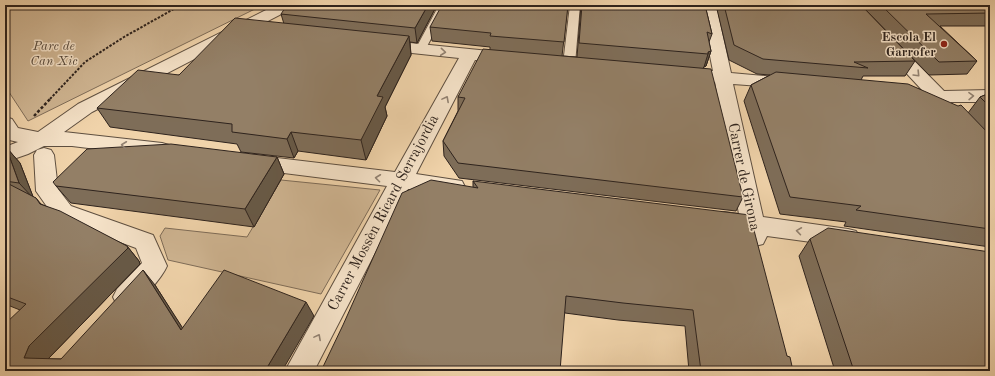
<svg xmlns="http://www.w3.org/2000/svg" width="995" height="376" font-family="'Old Standard TT',serif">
	<rect width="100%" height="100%" fill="#f0d3aa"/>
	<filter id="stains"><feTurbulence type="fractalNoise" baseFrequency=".005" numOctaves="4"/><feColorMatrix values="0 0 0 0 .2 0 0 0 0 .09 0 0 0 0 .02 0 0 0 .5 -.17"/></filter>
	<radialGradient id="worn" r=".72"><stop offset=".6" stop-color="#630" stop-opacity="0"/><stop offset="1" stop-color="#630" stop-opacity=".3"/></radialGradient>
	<g fill="#cfb592" stroke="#7e6c58">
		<polygon points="5,5 263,5 28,121 5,86"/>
		<polygon points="281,180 380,190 321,294 168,260 160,236 165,228 247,237"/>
	</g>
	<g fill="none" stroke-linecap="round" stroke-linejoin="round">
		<g stroke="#5e4f40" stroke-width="2">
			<g id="lane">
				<polygon points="439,5 449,5 425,50 424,52 416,52 415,50"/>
				<polygon points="570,5 580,5 575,64 569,67 563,64"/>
			</g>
		</g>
		<g stroke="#5e4f40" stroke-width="2">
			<g id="street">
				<polygon points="276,5 296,5 293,8 92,112 64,132 162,143 169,145 172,150 169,155 162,157 72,146 44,146 28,154 5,162 5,147 18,142 5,139 5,117 12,119 18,128 38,132 78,104"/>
				<polygon points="700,5 716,5 731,73 788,78 794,79 797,83 794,87 788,88 733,84 763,217 848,229 856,231 860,238 856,245 848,247 767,236 763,244 755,246 747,244 742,233 716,227 712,221 716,215 724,212 739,214 715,82 677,78 674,74 677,70 683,69 713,71"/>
				<path d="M843,5H859L944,91L990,90V102H951L950,105C943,107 938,107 934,102L899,98L897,94L899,90L906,88L922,90Z"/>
				<polygon points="380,40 509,53 515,54 518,58 515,62 509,63 475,60 416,174 462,181 465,187 462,193 454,195 408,189 314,371 285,371 387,186 252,169 245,167 241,162 245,157 252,155 395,172 459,58 374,49 372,45 374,41"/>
				<path d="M44,148L51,150L54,155L58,189L71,206L153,235L167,266C163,276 137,309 126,308C123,308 119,306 117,305L113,297L117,289L142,263L136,248L55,218L36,191L34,155L37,150Z"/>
			</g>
		</g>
		<polyline stroke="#2e231d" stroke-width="2" stroke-dasharray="2.5 1.5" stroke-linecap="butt" points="50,99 85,62 124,37 181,5"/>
		<polyline stroke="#2e231d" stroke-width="2.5" stroke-dasharray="3 2" stroke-linecap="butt" points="34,116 51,98"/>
		<use href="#lane" fill="#f5e2c8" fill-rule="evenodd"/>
		<use href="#street" fill="#f5e2c8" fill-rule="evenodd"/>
	</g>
	<g fill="#7e6d58" stroke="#2e231d">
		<polygon points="437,5 417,43 410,42 411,55 385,107 387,116 366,160 298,151 294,158 241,152 237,144 110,127 97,108 179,75 284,24 281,14"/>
		<polygon points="568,5 562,56 577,57 581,5 705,5 712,34 709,42 711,51 706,66 704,67 703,68 743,197 736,211 459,178 444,156 443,141 458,111 458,97 490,50 490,47 432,41 430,27"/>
		<polygon points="716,5 861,5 915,61 905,76 863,76 861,80 968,113 980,97 990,93 990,247 844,226 846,222 780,214 744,101 751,85 770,75 757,74 729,60"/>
		<polygon points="868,5 990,5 990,26 940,26 977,61 967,74 929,75 866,10"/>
		<polygon points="5,147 6,147 20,163 33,197 36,198 41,204 127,246 139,261 140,264 48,359 61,359 155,285 182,328 314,316 5,371 20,310 5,304"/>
		<polygon points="277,157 284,174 254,227 71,203 56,186"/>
		<polygon points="473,181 787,356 793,371 689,371 685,326 618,320 565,313 473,187"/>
		<polygon points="810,239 990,371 835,371 799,256"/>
	</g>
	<g fill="#675947" stroke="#2e231d">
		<polygon points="428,5 437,5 417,43 415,28"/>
		<polygon points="409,36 411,55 385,107 387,116 366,160 361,140 377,96"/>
		<polygon points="711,51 706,66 704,67 708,54 708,52"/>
		<polygon points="291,132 298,151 294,158 287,139"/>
		<polygon points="6,147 20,163 34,199 19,183"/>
		<polygon points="277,157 284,174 254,227 245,209"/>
		<polygon points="127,246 139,261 140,264 47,360 24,358 29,346"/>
		<polygon points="143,270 155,285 193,344 181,330"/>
		<polygon points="306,302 314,316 282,371 265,371"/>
	</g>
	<g fill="#937f66" stroke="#2e231d">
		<polygon points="287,5 428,5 415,28 281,14"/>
		<polygon points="442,5 568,5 564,42 490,36 491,33 430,27"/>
		<polygon points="582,5 705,5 712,34 707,32 711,51 708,52 708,54 579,43"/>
		<polygon points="724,5 861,5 915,61 854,62 868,68 763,59 734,45"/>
		<polygon points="881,5 990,5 990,13 926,14 977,61 939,62"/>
		<polygon points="235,18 409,36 377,96 383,97 361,140 291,132 287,139 232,132 232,124 97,108 138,70 179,75"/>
		<polygon points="483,49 711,69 743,197 458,163 443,141 465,98 458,97"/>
		<polygon points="776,72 908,84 958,106 961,105 990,135 990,229 856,210 861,206 790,197 751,85"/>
		<polygon points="990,93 990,107 980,97"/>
		<polygon points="171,144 277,157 245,209 56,186 53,182 87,149"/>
		<polygon points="5,147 6,147 19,183 5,181"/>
		<polygon points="431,180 478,188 473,181 750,215 787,356 790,357 793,371 701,371 693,310 623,303 566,296 560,371 321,371 343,325 402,193"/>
		<polygon points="5,182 36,198 40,204 60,211 127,246 128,248 29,346 24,358 61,359 143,270 181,330 224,270 306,302 265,371 5,371 5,324 26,304 5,296"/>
		<polygon points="828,228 990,252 990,371 854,371 810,239"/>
	</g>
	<defs><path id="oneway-chevron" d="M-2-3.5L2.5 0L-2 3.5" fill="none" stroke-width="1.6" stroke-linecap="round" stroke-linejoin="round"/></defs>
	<g stroke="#928272">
		<use href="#oneway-chevron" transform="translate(443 52) rotate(6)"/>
		<use href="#oneway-chevron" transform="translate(917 74) rotate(46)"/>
		<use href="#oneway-chevron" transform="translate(971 96) rotate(-1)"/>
		<use href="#oneway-chevron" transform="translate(446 99) rotate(-62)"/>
		<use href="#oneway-chevron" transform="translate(124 145) rotate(-173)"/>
		<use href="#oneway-chevron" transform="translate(378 178) rotate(-173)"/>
		<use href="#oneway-chevron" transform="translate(799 231) rotate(-172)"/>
		<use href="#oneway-chevron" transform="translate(318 337) rotate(-62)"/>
	</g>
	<circle fill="#8f2418" stroke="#f5e2c8" stroke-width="1.5" cx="944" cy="44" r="4"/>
	<g text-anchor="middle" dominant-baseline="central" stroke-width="3" stroke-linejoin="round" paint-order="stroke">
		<g font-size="13" font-weight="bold" fill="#2e231d" stroke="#f5e2c8" text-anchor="end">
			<text x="936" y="37">Escola El<tspan x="936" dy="15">Garrofer</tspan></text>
		</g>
		<g font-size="13" font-style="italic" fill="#56483a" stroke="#f5e2c8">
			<text x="54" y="46">Parc de<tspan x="54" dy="15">Can Xic</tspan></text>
		</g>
		<g font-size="15" fill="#2e231d" stroke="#f5e2c8">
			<text transform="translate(743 177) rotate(78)">Carrer de Girona</text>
			<text transform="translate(384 213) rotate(-62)">Carrer Mossèn Ricard Serrajordia</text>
		</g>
	</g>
	<rect width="995" height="376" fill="none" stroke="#f0d3aa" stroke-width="20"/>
	<rect x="6" y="6" width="983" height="364" fill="none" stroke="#2e231d" stroke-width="2"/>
	<rect x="10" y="10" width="975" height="356" fill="none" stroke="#2e231d"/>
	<rect width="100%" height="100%" filter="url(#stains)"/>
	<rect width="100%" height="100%" fill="url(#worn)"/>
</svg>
